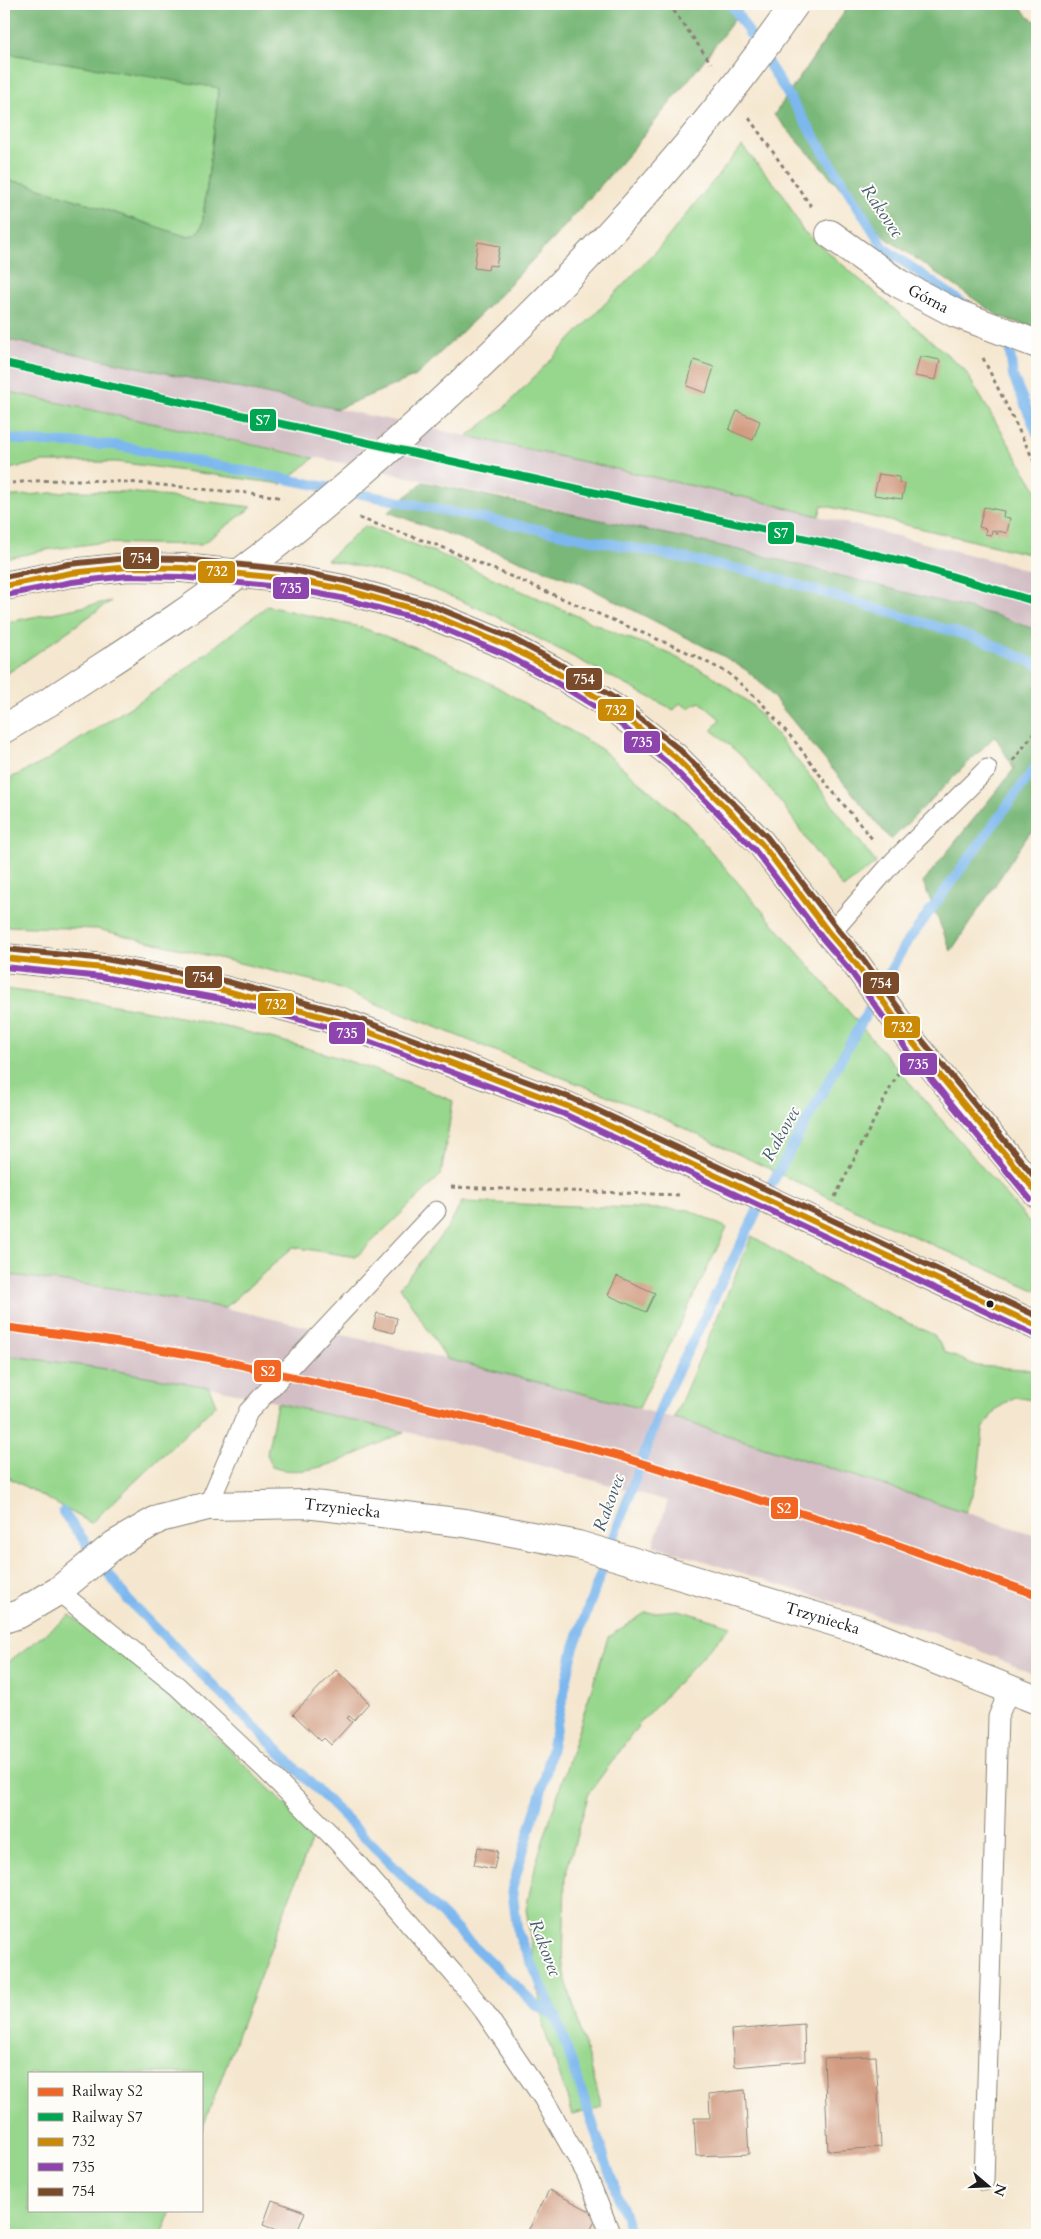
<svg xmlns="http://www.w3.org/2000/svg" width="1041" height="2239" font-family="Cardo,serif">
	<rect width="100%" height="100%" fill="#fdfcf7"/>
	<filter id="ink" filterUnits="userSpaceOnUse"><feTurbulence type="fractalNoise" baseFrequency=".02" numOctaves="2"/><feDisplacementMap in="SourceGraphic" scale="10" xChannelSelector="R" yChannelSelector="G"/><feConvolveMatrix kernelMatrix="1 2 1 2 8 2 1 2 1" color-interpolation-filters="sRGB"/></filter>
	<filter id="wash" filterUnits="userSpaceOnUse"><feTurbulence type="fractalNoise" baseFrequency=".0096" numOctaves="4" result="noise"/><feDisplacementMap in="SourceGraphic" scale="20" xChannelSelector="R" yChannelSelector="G"/><feGaussianBlur stdDeviation="1.12" result="paint"/><feColorMatrix in="noise" values="0 0 0 0 0 0 0 0 0 0 0 0 0 0 0 0 0 1.4 0 .05"/><feComposite in="paint" operator="in"/></filter>
	<g filter="url(#wash)">
		<rect width="100%" height="100%" fill="#f5e7cf"/>
		<g fill="#d2bec4">
			<polygon points="4,339 467,436 752,499 1014,566 1037,575 1037,630 998,616 900,590 526,502 4,391"/>
			<polygon points="4,1274 112,1288 225,1308 496,1370 691,1423 1032,1534 1037,1536 1037,1676 958,1641 653,1545 668,1501 477,1448 209,1387 100,1368 4,1355"/>
		</g>
		<g fill="#97d78d" stroke="#5a7a54">
			<polygon points="4,53 219,87 202,226 197,233 187,237 25,183 4,180"/>
			<polygon points="742,146 783,194 802,230 964,369 1037,491 1037,556 822,505 819,516 752,499 467,436 504,408 659,248"/>
			<polygon points="4,391 314,458 282,484 117,462 43,462 4,470"/>
			<polygon points="74,491 128,492 252,507 201,545 98,543 46,550 4,559 4,497"/>
			<polygon points="365,526 437,553 615,633 661,650 710,674 752,705 822,791 876,863 843,888 813,849 784,806 746,760 712,730 720,719 700,702 688,708 680,703 674,710 492,614 419,583 372,569 327,560"/>
			<polygon points="111,601 14,669 4,675 4,623"/>
			<polygon points="267,606 360,627 434,654 499,688 601,749 685,821 1037,1231 1037,1291 879,1221 654,1114 327,984 97,929 4,926 4,781 44,762 168,683"/>
			<path d="M4,989C157,1008 311,1038 453,1101L441,1175L356,1257L293,1247L225,1308L112,1288L4,1274Z"/>
			<polygon points="462,1202 689,1210 727,1228 639,1408 447,1359 400,1287 448,1227"/>
			<polygon points="752,1236 819,1277 876,1308 934,1335 945,1352 977,1366 1037,1370 1037,1401 1015,1397 995,1410 983,1429 978,1477 966,1512 674,1418"/>
			<polygon points="4,1355 100,1368 209,1387 216,1405 91,1523 4,1475"/>
			<path d="M277,1403L404,1432C367,1448 312,1482 272,1467L267,1454Z"/>
			<polygon points="679,1610 731,1626 641,1722 589,1793 565,1876 563,1969 602,2107 573,2115 544,2029 526,1909 536,1863 608,1637 645,1613"/>
			<polygon points="70,1615 173,1694 314,1833 201,2132 201,2073 29,2073 29,2210 172,2210 162,2235 4,2235 4,1665"/>
		</g>
		<g fill="#79b878" stroke="#4a6a4a">
			<polygon points="4,4 746,4 698,68 632,150 563,228 491,304 416,376 337,409 4,339 4,180 25,183 188,237 197,233 202,226 219,88 4,53"/>
			<polygon points="850,4 1017,4 1030,18 1037,22 1037,329 1000,317 886,238 774,115"/>
			<polygon points="423,482 740,550 998,616 1037,630 1037,831 1029,834 951,951 923,882 1014,769 995,736 891,840 764,686 746,670 723,656 580,583 388,512"/>
		</g>
		<g fill="none" stroke-linecap="round" stroke-linejoin="round">
			<g stroke="#7cb7ee" stroke-width="10">
				<polyline points="731,4 884,248 967,306"/>
				<polyline points="1008,336 1013,376 1037,433"/>
				<polyline points="4,437 27,441 115,445 758,573 985,641 1037,665"/>
				<polyline points="63,1512 128,1600 467,1940 536,2005 556,2016"/>
				<polyline points="631,2235 556,2017 518,1934 512,1889 545,1778 574,1647 665,1397 762,1201 903,948 1037,765"/>
			</g>
		</g>
		<g id="blocks">
			<g fill="#d29c82">
				<polygon points="478,242 500,246 496,266 489,265 488,270 474,268"/>
				<polygon points="920,356 940,360 936,380 915,376"/>
				<polygon points="694,360 714,367 706,393 687,386"/>
				<polygon points="737,411 760,421 753,440 729,430"/>
				<polygon points="879,474 899,477 899,483 905,484 902,499 874,495"/>
				<polygon points="984,507 1004,511 1003,517 1010,518 1007,533 998,531 998,534 996,534 996,531 992,530 991,535 985,534 986,529 979,527"/>
				<polygon points="617,1276 655,1293 646,1312 608,1295"/>
				<polygon points="377,1313 397,1318 394,1333 373,1328"/>
				<polygon points="336,1670 369,1703 354,1720 349,1716 347,1718 352,1722 331,1745 324,1738 321,1741 293,1714"/>
				<polygon points="478,1847 498,1851 494,1869 474,1865"/>
				<polygon points="804,2024 805,2061 734,2067 731,2030"/>
				<polygon points="876,2056 881,2147 828,2151 824,2058"/>
				<polygon points="745,2090 749,2154 696,2156 694,2118 710,2118 709,2094"/>
				<polygon points="549,2190 598,2215 588,2235 531,2235 527,2233"/>
				<polygon points="272,2200 305,2212 296,2235 289,2235 263,2225"/>
			</g>
		</g>
	</g>
	<g filter="url(#ink)">
		<use href="#blocks" fill-opacity="0" stroke="#888276" stroke-width="1"/>
		<g fill="none" stroke-linecap="round" stroke-linejoin="round">
			<g stroke="#888276" stroke-width="21">
				<g id="service">
					<polyline points="830,934 894,861 987,769"/>
					<polyline points="208,1506 248,1412 436,1211"/>
					<polyline points="58,1591 177,1686 264,1768 338,1842 454,1974 484,2011 543,2098 586,2173 611,2235"/>
					<polyline points="984,2181 998,1717 1010,1688"/>
				</g>
			</g>
			<g stroke="#888276" stroke-width="30">
				<g id="minor">
					<path id="s1" d="M830,234L898,283L955,313L1037,344"/>
					<path id="s2" d="M4,1619L19,1614L58,1591L114,1545L160,1518L208,1506L305,1504L465,1523L578,1545L858,1629L1037,1700"/>
				</g>
			</g>
			<g stroke="#888276" stroke-width="30">
				<g id="secondary">
					<polyline points="4,586 71,573 128,567 182,568 290,579 343,589 425,612 508,646 551,669 614,708 675,757 761,843 830,934 856,964 914,1044 1037,1193"/>
					<polyline points="4,958 103,968 223,990 339,1021 567,1106 1037,1326"/>
				</g>
			</g>
			<g stroke="#888276" stroke-width="30">
				<polyline id="primary" points="4,729 49,702"/>
			</g>
			<g stroke="#888276" stroke-width="3" stroke-dasharray="4 4" stroke-linecap="butt">
				<polyline points="669,4 711,63"/>
				<polyline points="749,118 813,209"/>
				<polyline points="983,358 1037,467"/>
				<path d="M4,484C73,475 142,483 211,490C235,492 259,493 283,498"/>
				<polyline points="359,518 442,547 685,651 728,673 759,700 797,744 829,787 874,841"/>
				<polyline points="1013,761 1037,729"/>
				<polyline points="451,1187 680,1195"/>
				<polyline points="835,1197 898,1073"/>
			</g>
			<use href="#service" stroke="#fff" stroke-width="19"/>
			<use href="#minor" stroke="#fff" stroke-width="28"/>
			<use href="#secondary" stroke="#fff" stroke-width="28"/>
			<use href="#primary" stroke="#fff" stroke-width="28"/>
			<g stroke="#888276" stroke-width="30" stroke-linecap="butt">
				<path id="primary-bridge" d="M49,702C115,658 183,616 246,568C321,511 392,448 461,383C583,268 699,143 795,4"/>
			</g>
			<use href="#primary-bridge" stroke="#fff" stroke-width="28"/>
			<g stroke="#fdfcf7" stroke-width="10">
				<g id="bus-1">
					<polyline points="4,586 71,573 128,567 182,568 290,579 343,589 425,612 508,646 551,669 614,708 675,757 761,843 830,934 856,964 914,1044 1037,1193"/>
					<polyline points="4,958 103,968 223,990 339,1021 567,1106 1037,1326"/>
				</g>
			</g>
			<g stroke="#fdfcf7" stroke-width="10">
				<g id="bus-2">
					<polyline points="6,595 72,582 128,576 181,577 289,588 341,598 422,620 504,654 547,677 609,715 669,764 754,849 823,939 849,969 907,1050 1030,1199"/>
					<polyline points="4,967 102,977 221,999 336,1029 564,1114 1033,1334"/>
				</g>
			</g>
			<g stroke="#fdfcf7" stroke-width="10">
				<g id="bus-3">
					<polyline points="4,577 69,564 128,558 183,559 292,570 345,581 428,604 511,638 556,662 619,701 680,750 767,837 837,928 863,959 921,1039 1037,1180"/>
					<polyline points="5,949 105,959 225,981 342,1013 571,1098 1037,1316"/>
				</g>
			</g>
			<use href="#bus-1" stroke="#cb8a06" stroke-width="6"/>
			<use href="#bus-2" stroke="#8e44ad" stroke-width="6"/>
			<use href="#bus-3" stroke="#7a4b2a" stroke-width="6"/>
			<g stroke="#fdfcf7" stroke-width="11">
				<polyline id="rail-1" points="4,1327 104,1340 215,1359 484,1421 619,1456 864,1533 1037,1595"/>
			</g>
			<g stroke="#fdfcf7" stroke-width="11">
				<polyline id="rail-2" points="4,363 825,543 905,562 1037,602"/>
			</g>
			<use href="#rail-1" stroke="#f26522" stroke-width="8"/>
			<use href="#rail-2" stroke="#00a651" stroke-width="8"/>
		</g>
	</g>
	<circle fill="#1c1c1c" stroke="#fdfcf7" stroke-width="2" cx="990" cy="1304" r="4.5"/>
	<g text-anchor="middle" dominant-baseline="central" stroke-width="4" stroke-linejoin="round" paint-order="stroke">
		<g font-size="16" fill="#1c1c1c" stroke="#fdfcf7">
			<text stroke="none"><textPath href="#s1" startOffset="118">Górna</textPath></text>
			<text stroke="none"><textPath href="#s2" startOffset="371">Trzyniecka</textPath></text>
			<text stroke="none"><textPath href="#s2" startOffset="865">Trzyniecka</textPath></text>
		</g>
		<g font-size="18" font-style="italic" fill="#425a70" stroke="#fdfcf7">
			<text transform="translate(882 211) rotate(56)">Rakovec</text>
			<text transform="translate(781 1134) rotate(-61)">Rakovec</text>
			<text transform="translate(609 1503) rotate(-70)">Rakovec</text>
			<text transform="translate(545 1948) rotate(69)">Rakovec</text>
		</g>
	</g>
	<g stroke="#fdfcf7" stroke-width="2">
		<rect x="249" y="408" width="28" height="24" rx="5" fill="#00a651"/>
		<rect x="767" y="521" width="28" height="24" rx="5" fill="#00a651"/>
		<rect x="122" y="546" width="38" height="24" rx="5" fill="#7a4b2a"/>
		<rect x="197" y="560" width="39" height="24" rx="5" fill="#cb8a06"/>
		<rect x="272" y="576" width="38" height="24" rx="5" fill="#8e44ad"/>
		<rect x="565" y="667" width="38" height="24" rx="5" fill="#7a4b2a"/>
		<rect x="597" y="698" width="38" height="24" rx="5" fill="#cb8a06"/>
		<rect x="623" y="730" width="38" height="24" rx="5" fill="#8e44ad"/>
		<rect x="184" y="965" width="39" height="24" rx="5" fill="#7a4b2a"/>
		<rect x="862" y="971" width="38" height="24" rx="5" fill="#7a4b2a"/>
		<rect x="257" y="992" width="38" height="24" rx="5" fill="#cb8a06"/>
		<rect x="883" y="1015" width="38" height="24" rx="5" fill="#cb8a06"/>
		<rect x="328" y="1021" width="38" height="24" rx="5" fill="#8e44ad"/>
		<rect x="899" y="1052" width="39" height="24" rx="5" fill="#8e44ad"/>
		<rect x="253" y="1359" width="29" height="24" rx="5" fill="#f26522"/>
		<rect x="770" y="1496" width="29" height="24" rx="5" fill="#f26522"/>
	</g>
	<g font-size="14" text-anchor="middle" font-weight="bold" fill="#fff">
		<text x="263" y="425">S7</text>
		<text x="781" y="538">S7</text>
		<text x="141" y="563">754</text>
		<text x="217" y="576">732</text>
		<text x="291" y="593">735</text>
		<text x="584" y="684">754</text>
		<text x="616" y="715">732</text>
		<text x="642" y="747">735</text>
		<text x="203" y="982">754</text>
		<text x="881" y="988">754</text>
		<text x="276" y="1009">732</text>
		<text x="902" y="1032">732</text>
		<text x="347" y="1038">735</text>
		<text x="918" y="1069">735</text>
		<text x="268" y="1376">S2</text>
		<text x="784" y="1513">S2</text>
	</g>
	<rect width="1041" height="2239" fill="none" stroke="#fdfcf7" stroke-width="20"/>
	<rect x="28" y="2072" width="175" height="140" fill="#fdfcf7" stroke="#a3a29f"/>
	<rect x="38" y="2088" width="25" height="8" fill="#f26522" stroke="#a3a29f"/>
	<text x="72" y="2096" font-size="15" fill="#1c1c1c">Railway S2</text>
	<rect x="38" y="2113" width="25" height="8" fill="#00a651" stroke="#a3a29f"/>
	<text x="72" y="2122" font-size="15" fill="#1c1c1c">Railway S7</text>
	<rect x="38" y="2138" width="25" height="8" fill="#cb8a06" stroke="#a3a29f"/>
	<text x="72" y="2146" font-size="15" fill="#1c1c1c">732</text>
	<rect x="38" y="2163" width="25" height="8" fill="#8e44ad" stroke="#a3a29f"/>
	<text x="72" y="2172" font-size="15" fill="#1c1c1c">735</text>
	<rect x="38" y="2188" width="25" height="8" fill="#7a4b2a" stroke="#a3a29f"/>
	<text x="72" y="2196" font-size="15" fill="#1c1c1c">754</text>
	<g transform="translate(988 2186) rotate(109)" stroke="#fdfcf7" stroke-width="4" paint-order="stroke">
	<path d="M0-4L9 19L0 12L-9 19Z" fill="#1c1c1c"/>
	<text y="-8" font-size="14" font-weight="bold" text-anchor="middle" fill="#1c1c1c">N</text>
	</g>
</svg>
